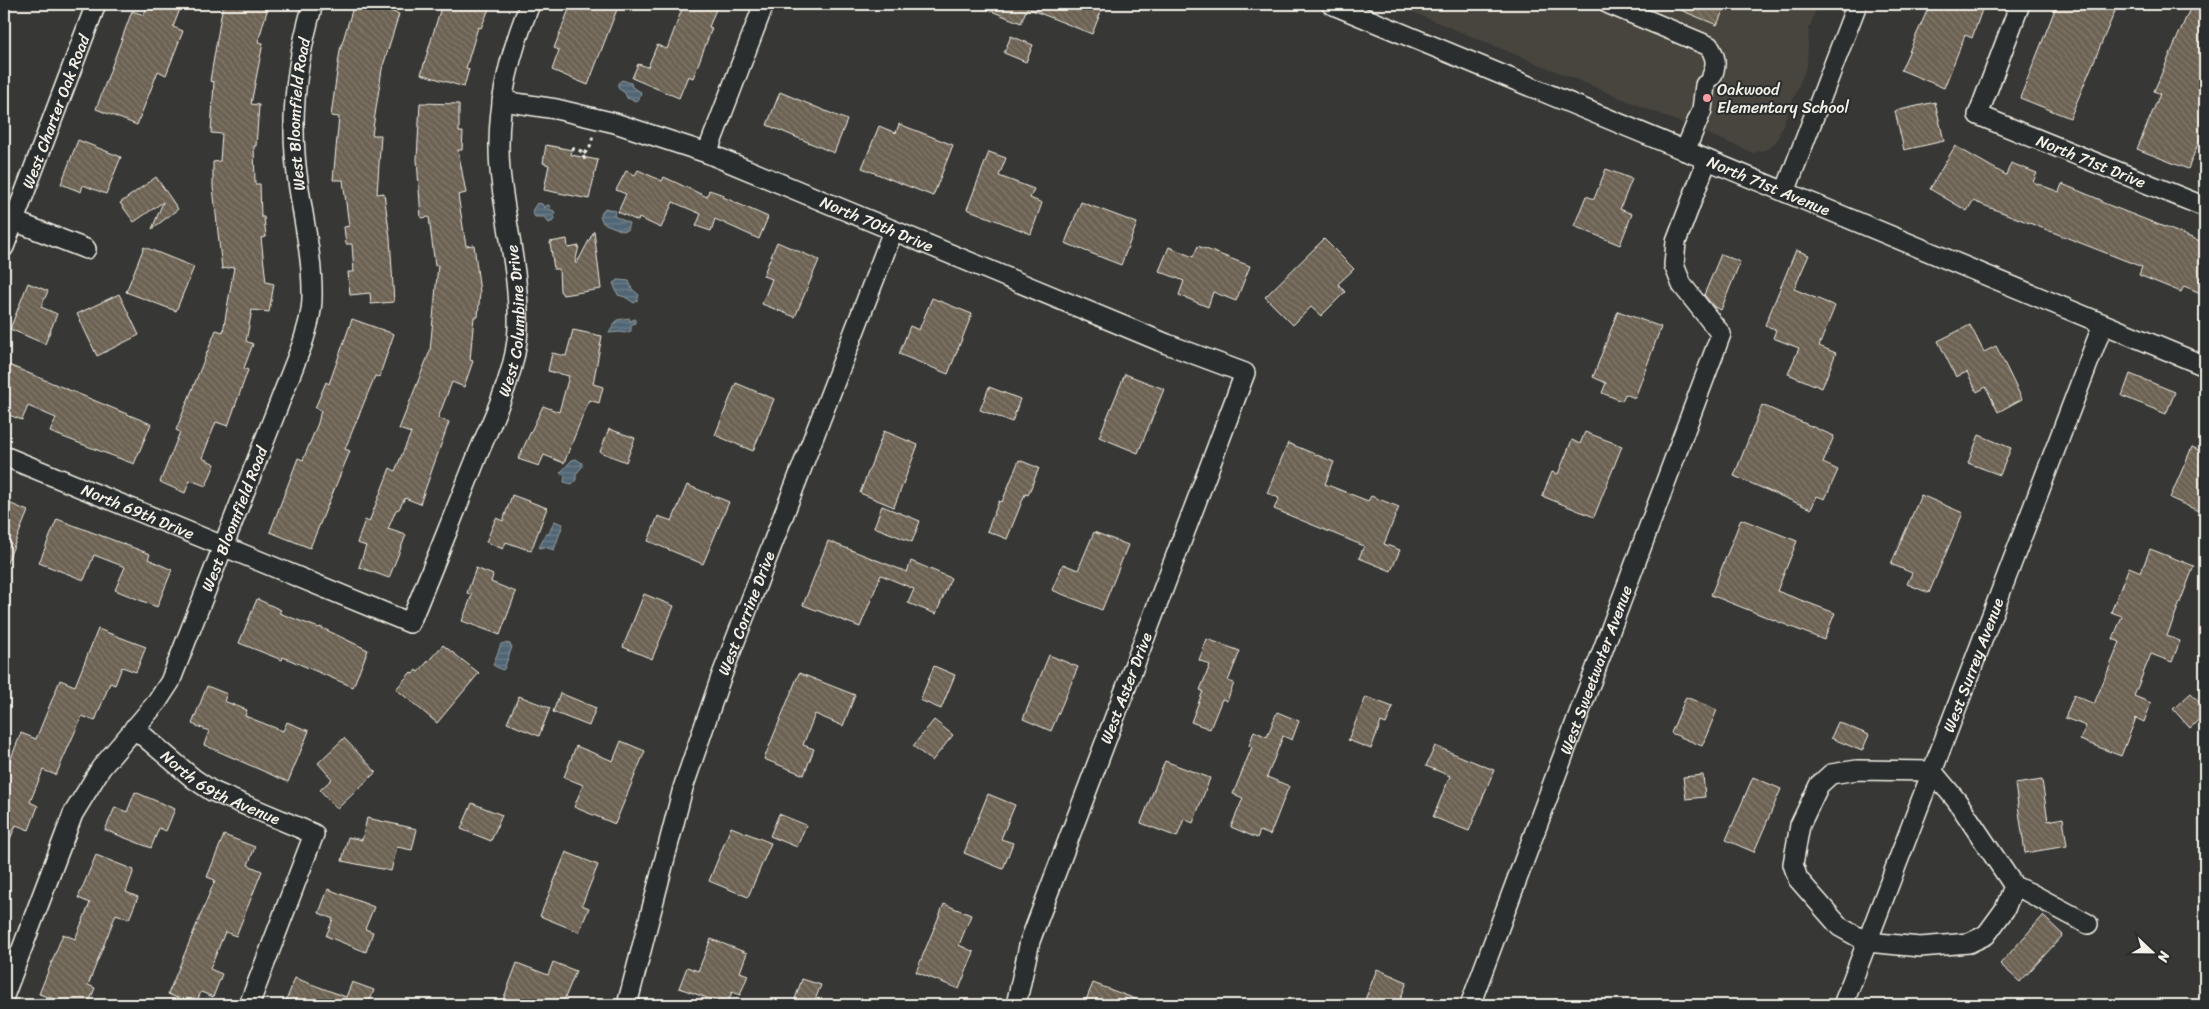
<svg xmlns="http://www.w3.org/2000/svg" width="2209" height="1009" font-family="Sriracha,sans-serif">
	<defs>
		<pattern id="water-rules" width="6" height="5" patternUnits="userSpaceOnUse" patternTransform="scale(1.25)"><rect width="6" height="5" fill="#516674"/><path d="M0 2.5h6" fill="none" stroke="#6b7c88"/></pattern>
		<pattern id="building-back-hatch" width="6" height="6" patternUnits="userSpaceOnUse" patternTransform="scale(1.25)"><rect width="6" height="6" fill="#6c6253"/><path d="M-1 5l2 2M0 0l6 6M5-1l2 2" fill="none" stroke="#82796c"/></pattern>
	</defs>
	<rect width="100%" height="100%" fill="#373835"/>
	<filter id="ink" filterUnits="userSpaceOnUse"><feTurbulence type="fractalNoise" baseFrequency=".02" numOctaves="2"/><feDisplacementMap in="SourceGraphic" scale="10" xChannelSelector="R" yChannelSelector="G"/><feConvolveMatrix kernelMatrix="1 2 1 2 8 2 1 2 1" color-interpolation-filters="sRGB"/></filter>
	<g filter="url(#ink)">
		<polygon fill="#47453e" points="1393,4 1818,4 1809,29 1807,65 1777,140 1770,148 1754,153"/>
		<g fill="url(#water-rules)" stroke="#929ea2">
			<polygon points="622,80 631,83 632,87 641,92 639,99 636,101 627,98 625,93 618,88 618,83"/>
			<polygon points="537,203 542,204 545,208 547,205 551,206 549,209 554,211 555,214 553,221 549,223 544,217 535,217 532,211"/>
			<polygon points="605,208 616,211 614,216 629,223 627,230 623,231 603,223 600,216"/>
			<polygon points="618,280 629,281 632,289 639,295 637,301 634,303 625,297 618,295 613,283"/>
			<polygon points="629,318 630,321 635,319 635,323 631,325 631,331 625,333 620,332 609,333 617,320"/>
			<polygon points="576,459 582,463 582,467 576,474 576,480 572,484 564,482 565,476 560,473 572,460"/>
			<polygon points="554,521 563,524 554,550 544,547 539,548 546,534 549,534"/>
			<polygon points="505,643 510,644 512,647 504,669 502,670 493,665 501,644"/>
		</g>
		<g fill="url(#building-back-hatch)" stroke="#f4f1e8">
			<polygon points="148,4 182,4 173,27 183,31 166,75 158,71 137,125 96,109 132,11 144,15"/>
			<polygon points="223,4 269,4 258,42 263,43 251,104 259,105 256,146 254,146 255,184 260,184 261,217 264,217 266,237 261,238 266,282 274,284 269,312 252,310 246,341 253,344 244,368 248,370 228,426 216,422 202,458 215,464 206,486 190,480 185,493 160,482 180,432 176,430 216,330 223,332 234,267 222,269 213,187 213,162 220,161 222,134 211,133 214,82 210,81"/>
			<polygon points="354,4 366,4 399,14 382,69 372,135 381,135 377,194 384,193 390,238 394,302 371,304 370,293 350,295 348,272 354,272 352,244 346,244 344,227 349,226 343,180 333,180 339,117 331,116 340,50"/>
			<polygon points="442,4 491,4 481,28 478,27 466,68 469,69 464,87 421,74"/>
			<polygon points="571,4 619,4 588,85 552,70 559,50 554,48"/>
			<polygon points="684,4 718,4 709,27 712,28 693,78 688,76 679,98 632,78 638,64 648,67 657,45 667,49"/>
			<polygon points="974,4 1104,4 1092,34 1027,8 1021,23"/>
			<polygon points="1666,4 1726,4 1717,25"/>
			<polygon points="1930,4 1984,4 1972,38 1965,35 1944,88 1901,70"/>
			<polygon points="2057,4 2118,4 2070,118 2020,98"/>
			<polygon points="2192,4 2205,4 2205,126 2188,169 2137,149 2160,94 2154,91"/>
			<polygon points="1011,36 1033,45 1026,62 1004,53"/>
			<polygon points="780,92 847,120 834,153 767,125"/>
			<polygon points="1935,102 1944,141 1904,150 1895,111"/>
			<polygon points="420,103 459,104 459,132 463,132 462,150 458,150 466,193 458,195 466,246 474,245 480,292 478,317 474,317 470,360 473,361 464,387 452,382 438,418 449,422 420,504 405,498 399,509 396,510 388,529 406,535 389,578 359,567 366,546 357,543 365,520 369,522 390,468 395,471 411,433 399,429 430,351 438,265 435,266 429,217 421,218 417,159"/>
			<polygon points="899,124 953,145 933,196 862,168 879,126 896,133"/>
			<polygon points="78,140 121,157 106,194 83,185 81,192 61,184"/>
			<polygon points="546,145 572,150 571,155 598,160 589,199 544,190 549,165 543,163"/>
			<polygon points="1955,146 2006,175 2011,163 2037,173 2033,182 2059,192 2062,184 2101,200 2101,202 2205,243 2205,295 2184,286 2181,292 2139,275 2142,267 1973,201 1967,211 1930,189"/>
			<polygon points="989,152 1006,158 999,176 1034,189 1030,198 1042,203 1031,234 967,209"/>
			<polygon points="1606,169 1632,179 1620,209 1632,214 1620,245 1574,226 1586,196 1594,199"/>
			<polygon points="638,170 662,181 664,177 707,197 709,190 724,195 723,197 768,217 759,239 715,219 711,231 696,226 701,214 673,202 661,228 639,218 638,221 618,212 626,194 616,190 626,171 635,175"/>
			<polygon points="156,177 178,209 152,229 163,202 134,222 120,203"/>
			<polygon points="1081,202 1137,223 1121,265 1065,243"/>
			<polygon points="594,231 601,289 563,295 560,291 559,269 554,269 550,242 567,239 568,248 579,246 575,263 577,263"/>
			<polygon points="1324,239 1354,269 1338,284 1345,292 1321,316 1311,307 1293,325 1265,297"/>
			<polygon points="777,242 819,260 795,317 762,304 772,279 763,276"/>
			<polygon points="1198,246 1250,266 1236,301 1213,292 1208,307 1179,295 1184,281 1159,271 1169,247 1193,257"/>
			<polygon points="144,247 194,267 176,311 126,292"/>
			<polygon points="1796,250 1809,255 1794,289 1835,306 1819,346 1836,353 1822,388 1788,374 1799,348 1773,338 1776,330 1765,325"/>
			<polygon points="1721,254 1740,262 1721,310 1714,307 1704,295"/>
			<polygon points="28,283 48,291 41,307 57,314 45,344 10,329"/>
			<polygon points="119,294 139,335 97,356 77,314"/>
			<polygon points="932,298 972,314 948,374 899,354 910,326 919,330"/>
			<polygon points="1618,311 1661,327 1635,398 1625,394 1622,401 1602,393 1606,383 1593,377"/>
			<polygon points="352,319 394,334 379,377 375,376 345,449 350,451 310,548 270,532 298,458 303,460 318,423 321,410 315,408 326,382 329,384"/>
			<polygon points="1970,325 1984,352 1996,346 2022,399 1998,412 1986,387 1977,392 1967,372 1956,377 1938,341"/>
			<polygon points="573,330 602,336 593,384 603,387 599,403 589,400 564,463 544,455 539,466 518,459 543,406 559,412 569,376 548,371 552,353 566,356"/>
			<polygon points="4,363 151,424 134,464 50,432 56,418 28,406 22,420 4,413"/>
			<polygon points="1125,374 1164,389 1138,453 1099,437"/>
			<polygon points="2130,374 2175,392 2166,414 2122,396"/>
			<polygon points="736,383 774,399 753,451 715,435"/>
			<polygon points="989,387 1020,399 1012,422 980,410"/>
			<polygon points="1762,405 1834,436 1823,463 1838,470 1825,499 1817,496 1811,509 1734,476"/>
			<polygon points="609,429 635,438 626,462 600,452"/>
			<polygon points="884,431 918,445 894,507 860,493"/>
			<polygon points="1585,432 1622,446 1594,517 1542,496 1552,472 1558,474 1572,440 1580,444"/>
			<polygon points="1979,435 2011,448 2000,475 1968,463"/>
			<polygon points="1288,443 1334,462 1325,484 1368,501 1371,496 1399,507 1384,544 1400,550 1391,571 1359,558 1364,546 1274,509 1279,498 1267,493"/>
			<polygon points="2192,447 2205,453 2205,514 2170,498"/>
			<polygon points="1019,460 1039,468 1028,495 1025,494 1007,539 987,531 999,501 1002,502"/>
			<polygon points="687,485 729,502 703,564 648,541 658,516 672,521"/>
			<polygon points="512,495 547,508 531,551 506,542 503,549 486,542 496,518 503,521"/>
			<polygon points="1921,495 1963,513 1929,593 1907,584 1912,573 1891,564"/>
			<polygon points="4,501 28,511 4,570"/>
			<polygon points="882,506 920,521 912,542 874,527"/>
			<polygon points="57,519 150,554 148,559 172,570 157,607 115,590 125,567 94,555 84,580 39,563"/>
			<polygon points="1741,519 1797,541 1777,591 1835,613 1824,640 1711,595"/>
			<polygon points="1094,532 1128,545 1102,610 1052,590 1063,564 1078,570"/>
			<polygon points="828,541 907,572 911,561 951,578 936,614 908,603 914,589 881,575 860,627 803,605"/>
			<polygon points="2150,549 2194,566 2167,636 2180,641 2172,662 2151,654 2134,696 2151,703 2144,722 2136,718 2121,756 2080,740 2086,726 2065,718 2074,695 2094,704 2120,642 2113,639 2122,616 2111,612 2129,567 2141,572"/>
			<polygon points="476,568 493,575 491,582 516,592 500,635 462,621 472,595 467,593"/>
			<polygon points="644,594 674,606 652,659 623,647"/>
			<polygon points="257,599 281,610 279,613 319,628 320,627 368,650 353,687 283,657 282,660 239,643"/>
			<polygon points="98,629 146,647 136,672 122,667 115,685 110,683 95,721 82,716 56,775 43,770 30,802 38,806 29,830 16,825 4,853 4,776 21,733 36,739 60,680 75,686"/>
			<polygon points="1207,639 1240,651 1228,681 1234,683 1227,701 1222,699 1210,729 1191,722 1203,691 1200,690 1210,665 1199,660"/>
			<polygon points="443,645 479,673 437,723 396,689 411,672 413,674 416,670 418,672"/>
			<polygon points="1049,655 1078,667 1051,731 1023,719"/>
			<polygon points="934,666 955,675 941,709 920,700"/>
			<polygon points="799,673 855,695 843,726 815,714 803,745 814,749 804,775 764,759"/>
			<polygon points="207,686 227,694 224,701 247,710 245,716 283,731 287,722 309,731 288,782 204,745 209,731 192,724"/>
			<polygon points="560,693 596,708 589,726 553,712"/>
			<polygon points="2191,693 2205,709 2205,714 2190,728 2173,709"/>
			<polygon points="519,696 550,708 539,736 507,723"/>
			<polygon points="1366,697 1393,707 1386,724 1381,722 1371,749 1348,740"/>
			<polygon points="1686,697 1717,710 1702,746 1671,733"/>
			<polygon points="1277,712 1299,721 1292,740 1283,736 1267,777 1289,786 1270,835 1260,831 1257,838 1231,827 1243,798 1233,794 1252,747 1249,746 1254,731 1267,737"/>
			<polygon points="934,720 953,735 932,761 913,746"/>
			<polygon points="1838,722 1869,735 1862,751 1831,738"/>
			<polygon points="344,738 376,772 337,809 320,790 332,779 318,763"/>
			<polygon points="621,741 645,751 615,824 574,807 583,785 564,777 576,746 613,761"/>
			<polygon points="1435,746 1494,770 1469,831 1433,817 1450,776 1426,766"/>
			<polygon points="1165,761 1210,778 1193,823 1184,819 1177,837 1141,823"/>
			<polygon points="1703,775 1705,797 1686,799 1683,777"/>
			<polygon points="1753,777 1781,789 1754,852 1726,840"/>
			<polygon points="2042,780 2048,821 2063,818 2067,846 2025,853 2015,784"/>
			<polygon points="135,792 175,809 166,831 159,828 151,848 105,830 115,807 127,812"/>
			<polygon points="988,794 1015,805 1001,839 1013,843 1003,869 964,853"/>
			<polygon points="472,803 502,815 491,841 461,829"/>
			<polygon points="779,814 806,825 797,847 770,836"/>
			<polygon points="367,818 417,829 412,850 397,847 391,871 342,861 348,837 362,840"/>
			<polygon points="731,827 771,843 748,897 709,881"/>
			<polygon points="224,835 255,847 248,865 262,871 236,936 225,932 210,969 222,974 213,997 201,992 195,1005 168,994 215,880 207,877"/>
			<polygon points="566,852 598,865 582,905 589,908 579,932 540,916"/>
			<polygon points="96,855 134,870 126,892 138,897 129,919 116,914 88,985 95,988 88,1005 51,1005 54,999 39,994 63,934 75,939 90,903 78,898"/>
			<polygon points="328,889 374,907 365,929 373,932 366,952 326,936 333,919 319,913"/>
			<polygon points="944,904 971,915 959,945 974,952 959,989 916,972"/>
			<polygon points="2043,916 2063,935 2020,982 2000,964"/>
			<polygon points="711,939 747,953 740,972 748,975 740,995 732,992 727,1005 679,988 687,967 698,971"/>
			<polygon points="553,962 576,971 562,1005 515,1005 503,1000 517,963 548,975"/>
			<polygon points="1377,969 1407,982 1398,1005 1363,1005"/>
			<polygon points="295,978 346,997 352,982 374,990 368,1005 297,1005 286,1001"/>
			<polygon points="802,979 821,985 813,1005 803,1005 794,1002"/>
			<polygon points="1093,983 1149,1004 1149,1005 1084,1005"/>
		</g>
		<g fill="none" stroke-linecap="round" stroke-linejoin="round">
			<g stroke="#f4f1e8" stroke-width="22">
				<g id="minor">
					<path id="s1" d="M1331,4L2205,366"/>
					<path d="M1609,4L1709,46C1716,57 1717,64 1712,76"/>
					<path id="s2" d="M2020,4L1978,115L2205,207"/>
					<path id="s3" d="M502,101L556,109L615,123L707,153L1167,344L1245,373L1030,941L1016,1005"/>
					<polyline points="1685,151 1702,110 1705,85"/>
					<polyline points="707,153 764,4"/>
					<polyline points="1785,192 1857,4"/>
					<polyline points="14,221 86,249"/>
					<path id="s4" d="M4,247L96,4"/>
					<path id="s5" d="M4,456L410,623C433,567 456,510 478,454C494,416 517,370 518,328C520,275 505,223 500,170C495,112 508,57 530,4"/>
					<path id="s6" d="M134,728L194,779L212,791L314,834L249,1005"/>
					<polyline points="2014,886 1957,801 1932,771 1857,770 1831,774 1819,785 1800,825 1793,864 1798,879 1840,927 1867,942 1920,947 1969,943 1986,935 2005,909 2014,886 2028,892 2088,924"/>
					<path id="s7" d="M4,996L73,814L101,768L157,702L170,682L302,345C307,329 312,313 312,297C313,249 298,201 295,154C291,104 299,52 313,4"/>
					<path id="s8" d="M627,1005L683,788L720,680L893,231"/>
					<path id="s9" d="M1470,1005L1721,334L1682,285L1674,265L1676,242L1707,160"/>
					<path id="s10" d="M1843,1005L2103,324"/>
				</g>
			</g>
			<g stroke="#f4f1e8" stroke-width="3" stroke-dasharray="4 4" stroke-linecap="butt">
				<polyline points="571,148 581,151 585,160"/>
				<polyline points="584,154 590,147 593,136"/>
			</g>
			<use href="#minor" stroke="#2a2d2e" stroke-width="19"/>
		</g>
	</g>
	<circle fill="#ff9aa2" stroke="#2a2d2e" stroke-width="2" cx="1707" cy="98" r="5"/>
	<g text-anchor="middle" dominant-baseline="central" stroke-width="4" stroke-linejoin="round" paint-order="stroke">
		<g font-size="16" fill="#f4f1e8" stroke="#2a2d2e" text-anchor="start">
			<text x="1717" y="89">Oakwood<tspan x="1717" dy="18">Elementary School</tspan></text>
		</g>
		<g font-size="16" fill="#f4f1e8" stroke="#2a2d2e">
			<text stroke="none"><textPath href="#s4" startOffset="145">West Charter Oak Road</textPath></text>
			<text stroke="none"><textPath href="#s7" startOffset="954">West Bloomfield Road</textPath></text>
			<text stroke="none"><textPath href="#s2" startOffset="241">North 71st Drive</textPath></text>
			<text stroke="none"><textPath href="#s1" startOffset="474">North 71st Avenue</textPath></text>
			<text stroke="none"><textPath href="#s3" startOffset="396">North 70th Drive</textPath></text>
			<text stroke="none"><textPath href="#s5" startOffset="761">West Columbine Drive</textPath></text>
			<text stroke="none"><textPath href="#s5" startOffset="145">North 69th Drive</textPath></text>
			<text stroke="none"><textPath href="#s7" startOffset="534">West Bloomfield Road</textPath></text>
			<text stroke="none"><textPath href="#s8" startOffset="410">West Corrine Drive</textPath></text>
			<text stroke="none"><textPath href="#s10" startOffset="364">West Surrey Avenue</textPath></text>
			<text stroke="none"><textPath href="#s9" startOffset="358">West Sweetwater Avenue</textPath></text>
			<text transform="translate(1126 688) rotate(-69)">West Aster Drive</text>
			<text stroke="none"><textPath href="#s6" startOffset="106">North 69th Avenue</textPath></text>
		</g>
	</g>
	<rect width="2209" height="1009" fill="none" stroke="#2a2d2e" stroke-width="20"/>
	<rect x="10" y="10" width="2189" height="989" fill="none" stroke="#f4f1e8" stroke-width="2" filter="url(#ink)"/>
	<g transform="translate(2152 952) rotate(112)" stroke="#2a2d2e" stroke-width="4" paint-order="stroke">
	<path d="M0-4L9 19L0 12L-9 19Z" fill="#f4f1e8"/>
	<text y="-8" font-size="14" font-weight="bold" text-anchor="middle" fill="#f4f1e8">N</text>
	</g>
</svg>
